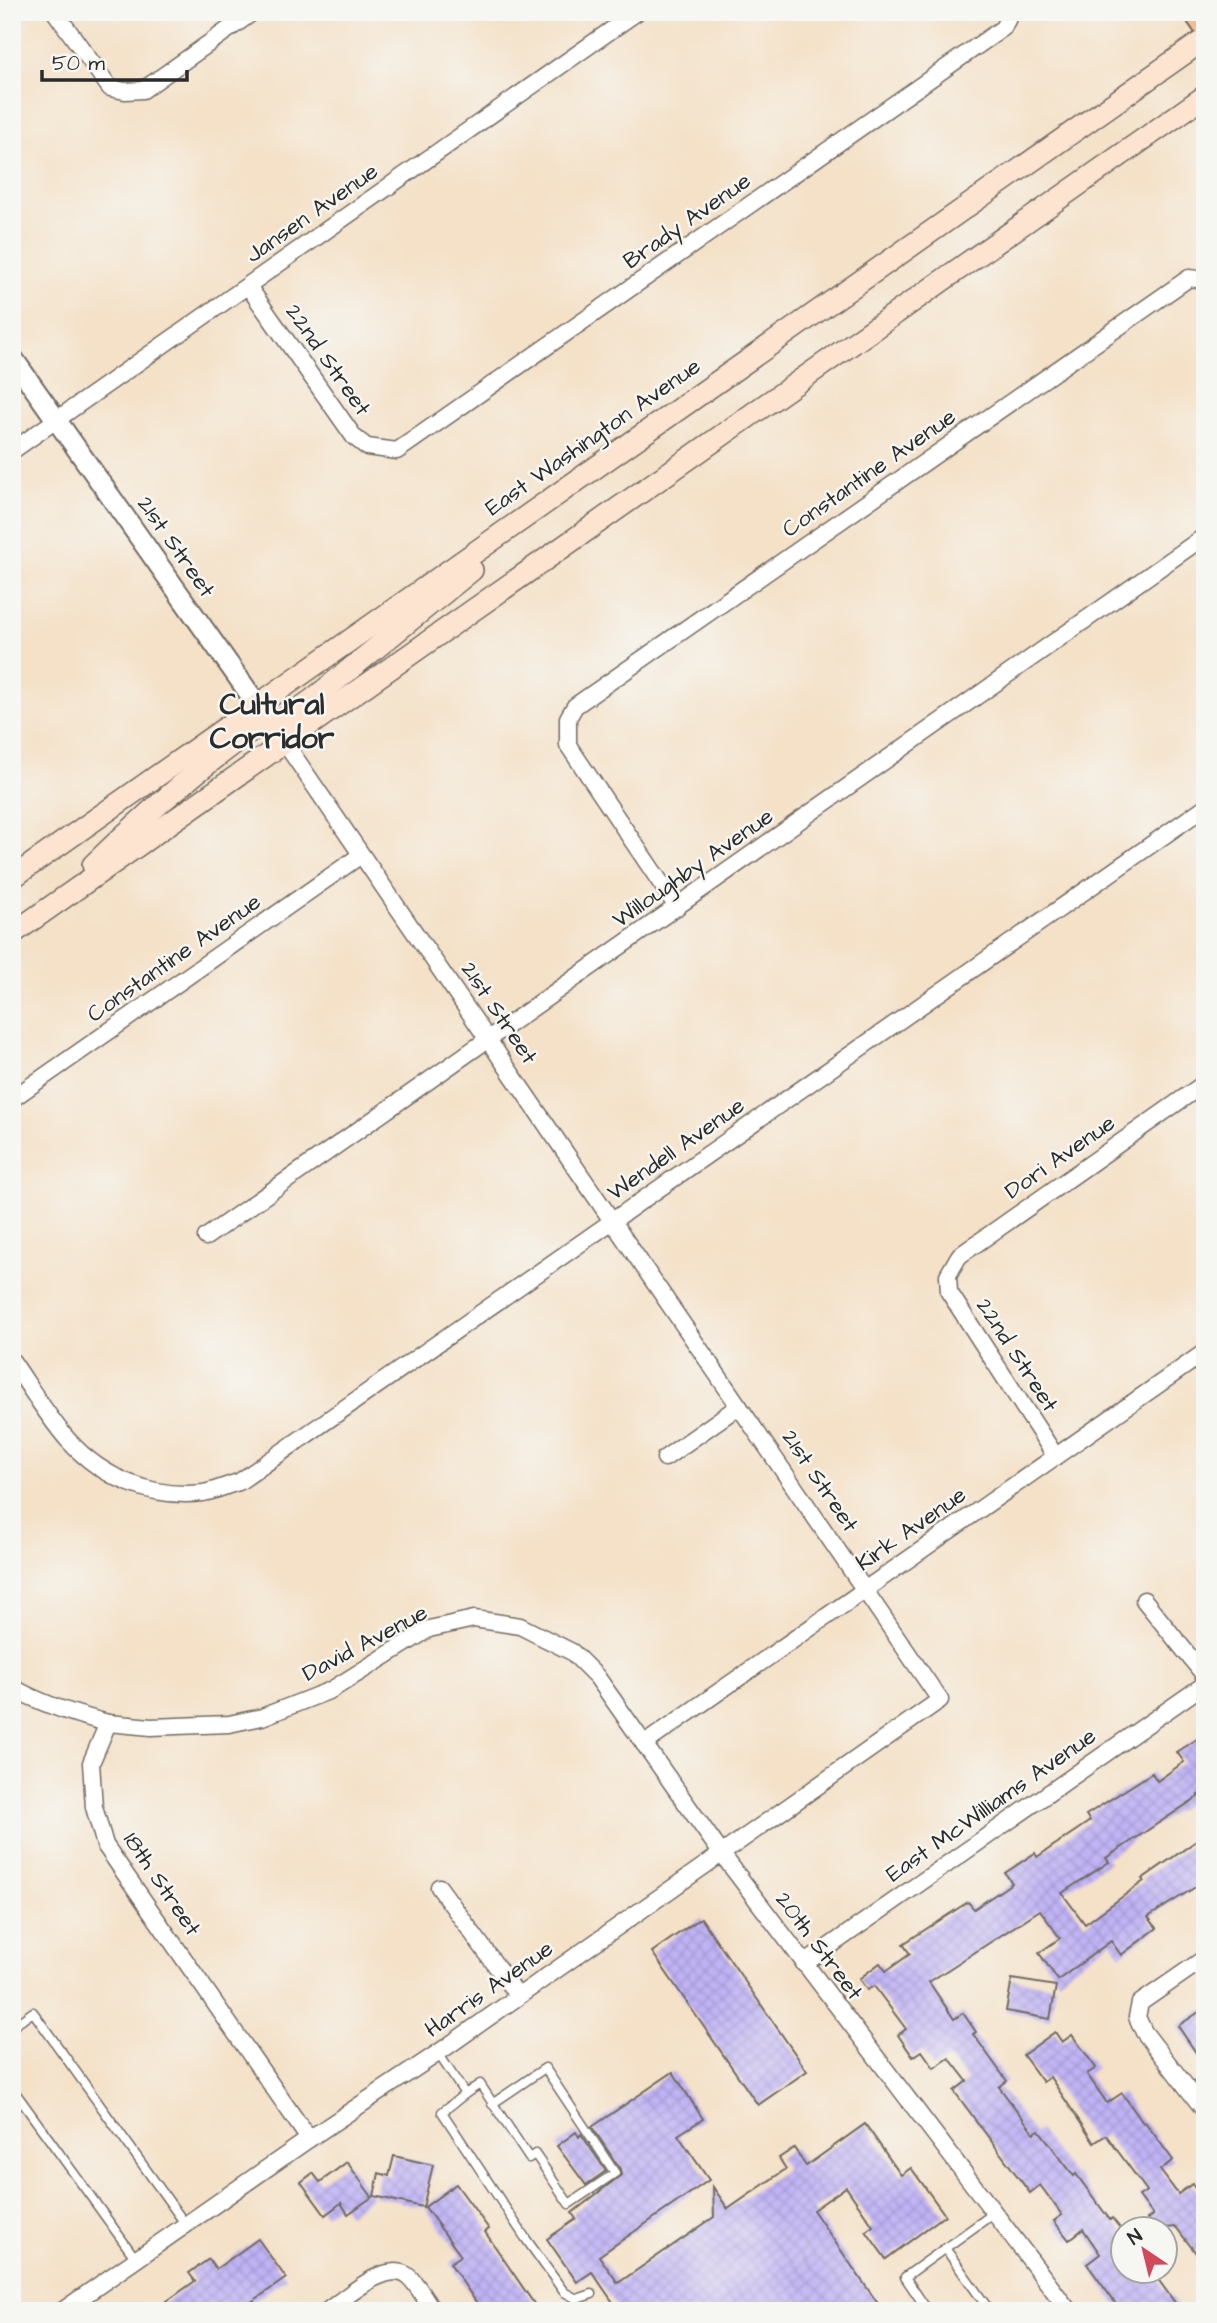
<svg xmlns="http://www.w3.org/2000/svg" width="1217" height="2323" font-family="'Architects Daughter',sans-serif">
	<defs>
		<pattern id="building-cross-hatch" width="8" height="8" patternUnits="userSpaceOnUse" patternTransform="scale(1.75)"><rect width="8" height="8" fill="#c0b3f5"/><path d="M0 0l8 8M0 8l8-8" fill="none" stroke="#a59ad2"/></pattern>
	</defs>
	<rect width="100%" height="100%" fill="#f6f6f2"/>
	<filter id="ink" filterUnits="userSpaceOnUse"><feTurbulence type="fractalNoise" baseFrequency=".0143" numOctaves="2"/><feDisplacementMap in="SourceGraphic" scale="14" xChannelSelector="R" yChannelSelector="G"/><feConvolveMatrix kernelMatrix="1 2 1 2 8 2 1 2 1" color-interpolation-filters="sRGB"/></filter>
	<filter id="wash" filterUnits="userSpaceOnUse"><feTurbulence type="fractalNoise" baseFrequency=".00686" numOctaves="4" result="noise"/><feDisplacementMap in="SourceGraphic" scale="28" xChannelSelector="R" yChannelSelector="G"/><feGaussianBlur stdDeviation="1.57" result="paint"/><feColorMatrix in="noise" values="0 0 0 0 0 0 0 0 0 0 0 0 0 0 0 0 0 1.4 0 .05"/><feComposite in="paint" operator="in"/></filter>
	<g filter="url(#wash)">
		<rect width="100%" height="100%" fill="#f4e1c8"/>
		<g id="blocks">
			<g fill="url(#building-cross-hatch)">
				<polygon points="1205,1734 1205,1791 1198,1795 1199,1796 1106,1858 1109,1862 1062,1893 1085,1924 1144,1881 1142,1879 1205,1835 1205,1881 1148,1917 1157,1928 1121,1955 1111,1941 1058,1980 1039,1953 1060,1938 1040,1910 929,1982 954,2019 963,2013 976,2032 973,2034 1007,2081 999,2087 1034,2133 1039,2130 1074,2176 1076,2174 1110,2220 1112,2218 1123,2232 1123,2271 1152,2271 1181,2311 1121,2311 1087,2264 1100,2254 1083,2229 1069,2240 1054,2221 1062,2215 1040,2185 1030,2193 954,2091 967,2081 949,2058 934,2068 922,2051 913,2057 898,2035 906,2029 874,1986 867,1990 859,1979 880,1963 886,1971 910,1954 903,1944 968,1902 974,1909 1012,1883 1005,1873 1035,1853 1037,1857 1090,1821 1086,1815 1152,1773 1157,1781 1184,1762 1177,1752"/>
				<polygon points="701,1918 807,2071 758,2105 652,1952"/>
				<polygon points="1012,1979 1056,1986 1050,2019 1006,2011"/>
				<polygon points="1205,2008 1205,2066 1178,2026"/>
				<polygon points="1055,2032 1062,2042 1072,2035 1096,2068 1087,2074 1107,2103 1122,2093 1143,2123 1145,2122 1173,2160 1160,2170 1178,2194 1192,2184 1205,2202 1205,2265 1176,2227 1153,2229 1147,2219 1153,2215 1139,2196 1147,2191 1106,2135 1094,2143 1050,2077 1043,2082 1023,2055"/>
				<polygon points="673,2072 703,2119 678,2135 709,2180 599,2256 618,2283 714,2217 713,2187 728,2209 786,2169 779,2158 794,2148 806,2166 865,2124 901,2175 911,2168 945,2215 886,2259 866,2231 873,2226 846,2187 813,2210 883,2311 619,2311 592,2272 577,2282 547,2239 576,2219 572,2213 621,2175 620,2169 592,2127"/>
				<polygon points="576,2132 579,2137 581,2134 606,2171 586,2185 557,2146"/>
				<polygon points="394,2156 433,2165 423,2207 374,2196 379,2173 389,2176"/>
				<polygon points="347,2162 372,2197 348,2214 341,2203 325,2215 301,2182 313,2173 320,2182"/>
				<polygon points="456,2184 489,2229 485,2232 539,2311 482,2311 450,2263 461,2256 425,2207"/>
				<polygon points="258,2239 286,2278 262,2295 237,2311 153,2311 195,2281 189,2273 209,2259 216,2269"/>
			</g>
		</g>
	</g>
	<g filter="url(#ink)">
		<use href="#blocks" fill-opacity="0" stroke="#716b62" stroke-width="2"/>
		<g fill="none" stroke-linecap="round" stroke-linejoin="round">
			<g stroke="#716b62" stroke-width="11">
				<g id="service">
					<polyline points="12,2027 33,2012 186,2225"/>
					<polyline points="438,2053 465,2094 480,2084 529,2158 535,2154 569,2204 615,2173 545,2068 492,2104"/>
					<polyline points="12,2088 136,2259"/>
					<polyline points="465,2094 442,2112 526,2239 564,2292 577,2299 592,2294"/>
					<polyline points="945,2248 990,2311"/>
					<polyline points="928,2311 905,2277 994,2213"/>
				</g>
			</g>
			<g stroke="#716b62" stroke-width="19">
				<g id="minor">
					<polyline points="55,12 110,88 125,91 143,90 253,12"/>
					<polyline points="248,286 354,437 367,447 397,451 1003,28 1011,12"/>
					<polyline points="12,451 637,12"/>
					<polyline points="677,907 568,745 568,718 575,706 1189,278 1205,280"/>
					<polyline points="12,1099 361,855"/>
					<polyline points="206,1237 1205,536"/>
					<path d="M12,1361C30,1387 47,1416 68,1440C102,1478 152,1499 203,1493C215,1491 227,1485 239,1482L1205,807"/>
					<polyline points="1056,1457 949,1292 948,1275 959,1256 1205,1083"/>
					<polyline points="665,1458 739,1406"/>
					<polyline points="1144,1600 1205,1676"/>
					<path d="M12,1687C41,1704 76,1715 108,1723L91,1763L94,1807L105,1845L309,2139"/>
					<polyline points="108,1723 151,1727 229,1724 262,1717 331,1690 429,1629 474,1619 520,1626 572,1652 597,1677 721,1853 1069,2311"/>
					<polyline points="644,1744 1205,1352"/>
					<polyline points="439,1887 518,1996"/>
					<polyline points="1205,1958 1140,2003 1137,2017 1144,2032 1205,2111"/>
					<polyline points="804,1964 1205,1684"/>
					<polyline points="62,2311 309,2139 438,2053 940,1700 285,743"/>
					<path d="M327,2311C346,2298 389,2257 410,2278C419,2287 426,2300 433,2311"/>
				</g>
			</g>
			<g stroke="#716b62" stroke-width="23">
				<polyline id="tertiary" points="12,357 266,717"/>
			</g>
			<g stroke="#716b62" stroke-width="24">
				<g id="secondary">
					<polyline points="273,727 312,700 472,570"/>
					<path d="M93,865C147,812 206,762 268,719"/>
					<polyline points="12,878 1205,39"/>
					<polyline points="12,934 1205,96"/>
				</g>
			</g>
			<g stroke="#716b62" stroke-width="28">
				<polyline id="primary" points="1196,12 1205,25"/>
			</g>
			<use href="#service" stroke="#fff" stroke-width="8"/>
			<use href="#minor" stroke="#fff" stroke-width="16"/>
			<use href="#tertiary" stroke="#fff" stroke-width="19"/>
			<use href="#secondary" stroke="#fde4d1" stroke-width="21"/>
			<use href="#primary" stroke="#fabc8b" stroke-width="24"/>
		</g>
	</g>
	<g text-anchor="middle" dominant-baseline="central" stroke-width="5" stroke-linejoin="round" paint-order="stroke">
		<g font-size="23" fill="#2b2b2b" stroke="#f6f6f2">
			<text transform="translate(312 213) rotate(-35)">Jansen Avenue</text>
			<text transform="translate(687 221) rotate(-35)">Brady Avenue</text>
			<text transform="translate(328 360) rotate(55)">22nd Street</text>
			<text transform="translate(593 437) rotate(-35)">East Washington Avenue</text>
			<text transform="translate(869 473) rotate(-35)">Constantine Avenue</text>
			<text transform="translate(176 547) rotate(55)">21st Street</text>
			<text transform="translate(693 868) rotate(-35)">Willoughby Avenue</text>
			<text transform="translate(174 958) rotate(-35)">Constantine Avenue</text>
			<text transform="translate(499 1013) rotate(56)">21st Street</text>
			<text transform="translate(676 1149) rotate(-35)">Wendell Avenue</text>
			<text transform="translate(1060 1157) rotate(-35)">Dori Avenue</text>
			<text transform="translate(1017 1355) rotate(57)">22nd Street</text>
			<text transform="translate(820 1481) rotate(56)">21st Street</text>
			<text transform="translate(911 1529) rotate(-35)">Kirk Avenue</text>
			<text transform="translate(365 1643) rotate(-28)">David Avenue</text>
			<text transform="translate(991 1805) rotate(-35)">East McWilliams Avenue</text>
			<text transform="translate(162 1884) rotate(56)">18th Street</text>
			<text transform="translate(819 1946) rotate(53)">20th Street</text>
			<text transform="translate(489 1989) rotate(-35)">Harris Avenue</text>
		</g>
		<g font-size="30" font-weight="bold" fill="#2b2b2b" stroke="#f6f6f2">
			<text x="272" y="705">Cultural<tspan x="272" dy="34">Corridor</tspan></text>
		</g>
	</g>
	<rect width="1217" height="2323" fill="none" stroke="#f6f6f2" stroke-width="42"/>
	<g transform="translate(1144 2250) rotate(325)"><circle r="33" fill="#f6f6f2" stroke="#a5a5a2" stroke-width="2"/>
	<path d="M0-5L12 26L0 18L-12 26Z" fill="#d1495b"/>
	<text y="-10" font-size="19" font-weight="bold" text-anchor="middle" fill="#2b2b2b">N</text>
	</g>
	<path d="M42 70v10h145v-10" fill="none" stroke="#2b2b2b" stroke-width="3.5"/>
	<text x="52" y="70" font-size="21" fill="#2b2b2b" stroke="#f6f6f2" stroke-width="5" paint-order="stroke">50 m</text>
</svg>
